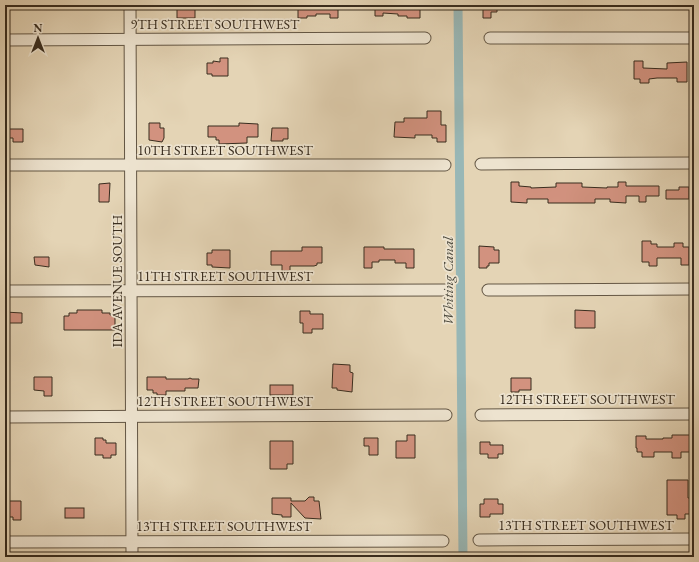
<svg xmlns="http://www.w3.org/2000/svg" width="699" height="562" font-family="'EB Garamond',serif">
	<rect width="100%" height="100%" fill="#e4d4b5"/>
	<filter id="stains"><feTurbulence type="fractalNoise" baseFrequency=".005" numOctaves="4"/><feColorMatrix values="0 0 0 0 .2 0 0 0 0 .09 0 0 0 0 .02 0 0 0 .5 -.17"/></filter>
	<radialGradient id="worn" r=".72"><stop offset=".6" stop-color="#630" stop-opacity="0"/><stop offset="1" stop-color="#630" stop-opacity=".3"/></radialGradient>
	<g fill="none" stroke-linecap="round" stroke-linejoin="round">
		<polyline stroke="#98b7b6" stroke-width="9" points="458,5 463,557"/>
	</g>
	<g fill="#d2927f" stroke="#382c1e">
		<polygon points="182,5 195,5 195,18 177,18 177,8 182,8"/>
		<polygon points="298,5 338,5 338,18 330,18 330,14 316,14 316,16 307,16 307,18 298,18"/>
		<polygon points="375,5 420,5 420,18 407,18 407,16 398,16 398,14 383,13 383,16 375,16"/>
		<polygon points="483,5 497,5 497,12 491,12 491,18 483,18"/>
		<polygon points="220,58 228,58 228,76 212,76 212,74 207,74 207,63 213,63 213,61 220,62"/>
		<polygon points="634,61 643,61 643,68 667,69 667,63 687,62 687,82 677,82 677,78 657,78 649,79 649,83 640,83 640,79 634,79"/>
		<polygon points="427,111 441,111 441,125 446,125 446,142 437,142 437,138 432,138 432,135 415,135 415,138 394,137 395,122 404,122 404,118 427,118"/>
		<polygon points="149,123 160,123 160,128 164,128 164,138 162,142 149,140"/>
		<polygon points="239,123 258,124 258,137 247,137 247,143 219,144 219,140 216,140 216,137 208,137 208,126 239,126"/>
		<polygon points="272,128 288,128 288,139 283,139 283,141 271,141"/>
		<polygon points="5,129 23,129 23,142 13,142 13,138 5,138"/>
		<polygon points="511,182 519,182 519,186 531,187 531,188 556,187 556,183 582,183 582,187 607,188 607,187 618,187 618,182 626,182 626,186 659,186 659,196 646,196 646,202 639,202 639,196 626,196 626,203 610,202 610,199 595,199 595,203 548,203 548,199 527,199 527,203 511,202"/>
		<polygon points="110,183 109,202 99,202 99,184"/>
		<polygon points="679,187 689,187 689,199 666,199 666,190 679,190"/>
		<polygon points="642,241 651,241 651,244 657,244 657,247 674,247 674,243 683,243 683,247 689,247 689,265 681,265 681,258 657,258 657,266 649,266 649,262 642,262"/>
		<polygon points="479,246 494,247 494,250 499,250 499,263 489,263 489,266 487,266 487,268 479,268"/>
		<polygon points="302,247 322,247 322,263 317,263 317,265 314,266 290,266 290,271 282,271 282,265 271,265 271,251 302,251"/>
		<polygon points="364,247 384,247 384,249 414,249 414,268 406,268 406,263 395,263 395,260 379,260 379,262 372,262 372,268 364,268"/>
		<polygon points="212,250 230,250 230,268 212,267 212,265 207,265 207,253 212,253"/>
		<polygon points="34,257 49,257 49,267 35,265"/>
		<polygon points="77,310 102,310 102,313 110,313 110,315 115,315 115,330 64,330 64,316 69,316 69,313 77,313"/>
		<polygon points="575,310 595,311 595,328 575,328"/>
		<polygon points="300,311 310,311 310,314 323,314 323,329 312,329 312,333 303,333 303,323 300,323"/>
		<polygon points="5,312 22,313 22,323 5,323"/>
		<polygon points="333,364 350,365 350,372 353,373 352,392 337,390 337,388 332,388"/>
		<polygon points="34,377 52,377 52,396 44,396 44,391 34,390"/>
		<polygon points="147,377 166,377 166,379 188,379 190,378 192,379 199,379 198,388 185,388 185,391 166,391 166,395 157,395 157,393 153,393 153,390 147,390"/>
		<polygon points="511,378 531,378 531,390 519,390 519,392 511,392"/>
		<rect x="270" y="385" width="23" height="10"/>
		<polygon points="407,435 415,435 415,458 396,458 396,441 407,441"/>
		<polygon points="672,435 694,435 694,452 681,452 681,458 672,458 672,452 654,452 654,457 642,457 642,452 637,452 637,448 636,448 636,436 646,436 646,439 663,439 663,438 672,438"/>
		<polygon points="95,438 103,438 103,440 106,440 106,443 116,443 116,455 111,455 111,458 103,458 103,455 95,455"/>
		<polygon points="364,438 378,438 378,455 369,455 369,446 364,446"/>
		<polygon points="270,441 293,441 293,464 287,464 287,469 270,469"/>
		<polygon points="480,442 490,442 490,445 503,445 503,454 498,454 498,458 488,458 488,454 480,454"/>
		<polygon points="667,480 688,480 688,498 690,498 690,514 685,514 685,519 677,519 677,515 667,515"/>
		<polygon points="309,497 314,497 314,501 319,501 321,519 305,518 291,503 291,517 282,517 282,515 272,514 272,498 291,498 291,501 305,501"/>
		<polygon points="484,499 498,499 498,504 503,504 503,514 490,514 490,517 480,517 480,504 484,504"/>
		<polygon points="5,501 21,501 21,520 13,520 13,517 8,517 8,514 5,514"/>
		<rect x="65" y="508" width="19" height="10"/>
	</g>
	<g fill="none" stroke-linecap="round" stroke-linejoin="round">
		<g stroke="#635644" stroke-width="13">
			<g id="minor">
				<polyline points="130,5 132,557"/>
				<polyline points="490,38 694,38"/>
				<polyline points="5,40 425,38"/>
				<polyline points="481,164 694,163"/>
				<polyline points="5,165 445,165"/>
				<polyline points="488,290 694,289"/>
				<polyline points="5,291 446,290"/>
				<polyline points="481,415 694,414"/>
				<polyline points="5,417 446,415"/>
				<polyline points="479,540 694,539"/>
				<polyline points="5,542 443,541"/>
			</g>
		</g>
		<use href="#minor" stroke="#ede3cf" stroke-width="11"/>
	</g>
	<g text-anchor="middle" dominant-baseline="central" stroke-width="3.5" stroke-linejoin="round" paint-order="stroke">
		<g font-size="14" fill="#382c1e" stroke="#ede3cf">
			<text x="215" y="24">9TH STREET SOUTHWEST</text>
			<text x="225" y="150">10TH STREET SOUTHWEST</text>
			<text x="225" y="276">11TH STREET SOUTHWEST</text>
			<text transform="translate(117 281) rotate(-90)">IDA AVENUE SOUTH</text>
			<text x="587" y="399">12TH STREET SOUTHWEST</text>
			<text x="225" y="401">12TH STREET SOUTHWEST</text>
			<text x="586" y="525">13TH STREET SOUTHWEST</text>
			<text x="224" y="526">13TH STREET SOUTHWEST</text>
		</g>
		<g font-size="15" font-style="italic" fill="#4b483c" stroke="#ede3cf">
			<text transform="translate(447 281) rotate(-90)">Whiting Canal</text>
		</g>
	</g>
	<rect width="699" height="562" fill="none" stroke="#e4d4b5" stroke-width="20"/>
	<rect x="6" y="6" width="687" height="550" fill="none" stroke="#382c1e" stroke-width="2"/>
	<rect x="10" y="10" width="679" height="542" fill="none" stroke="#382c1e"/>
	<g transform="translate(38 38)" stroke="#ede3cf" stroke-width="3" paint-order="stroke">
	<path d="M0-3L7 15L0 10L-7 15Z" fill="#382c1e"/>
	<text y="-6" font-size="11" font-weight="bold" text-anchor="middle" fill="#382c1e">N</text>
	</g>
	<rect width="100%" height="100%" filter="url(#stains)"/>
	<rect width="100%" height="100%" fill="url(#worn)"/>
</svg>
